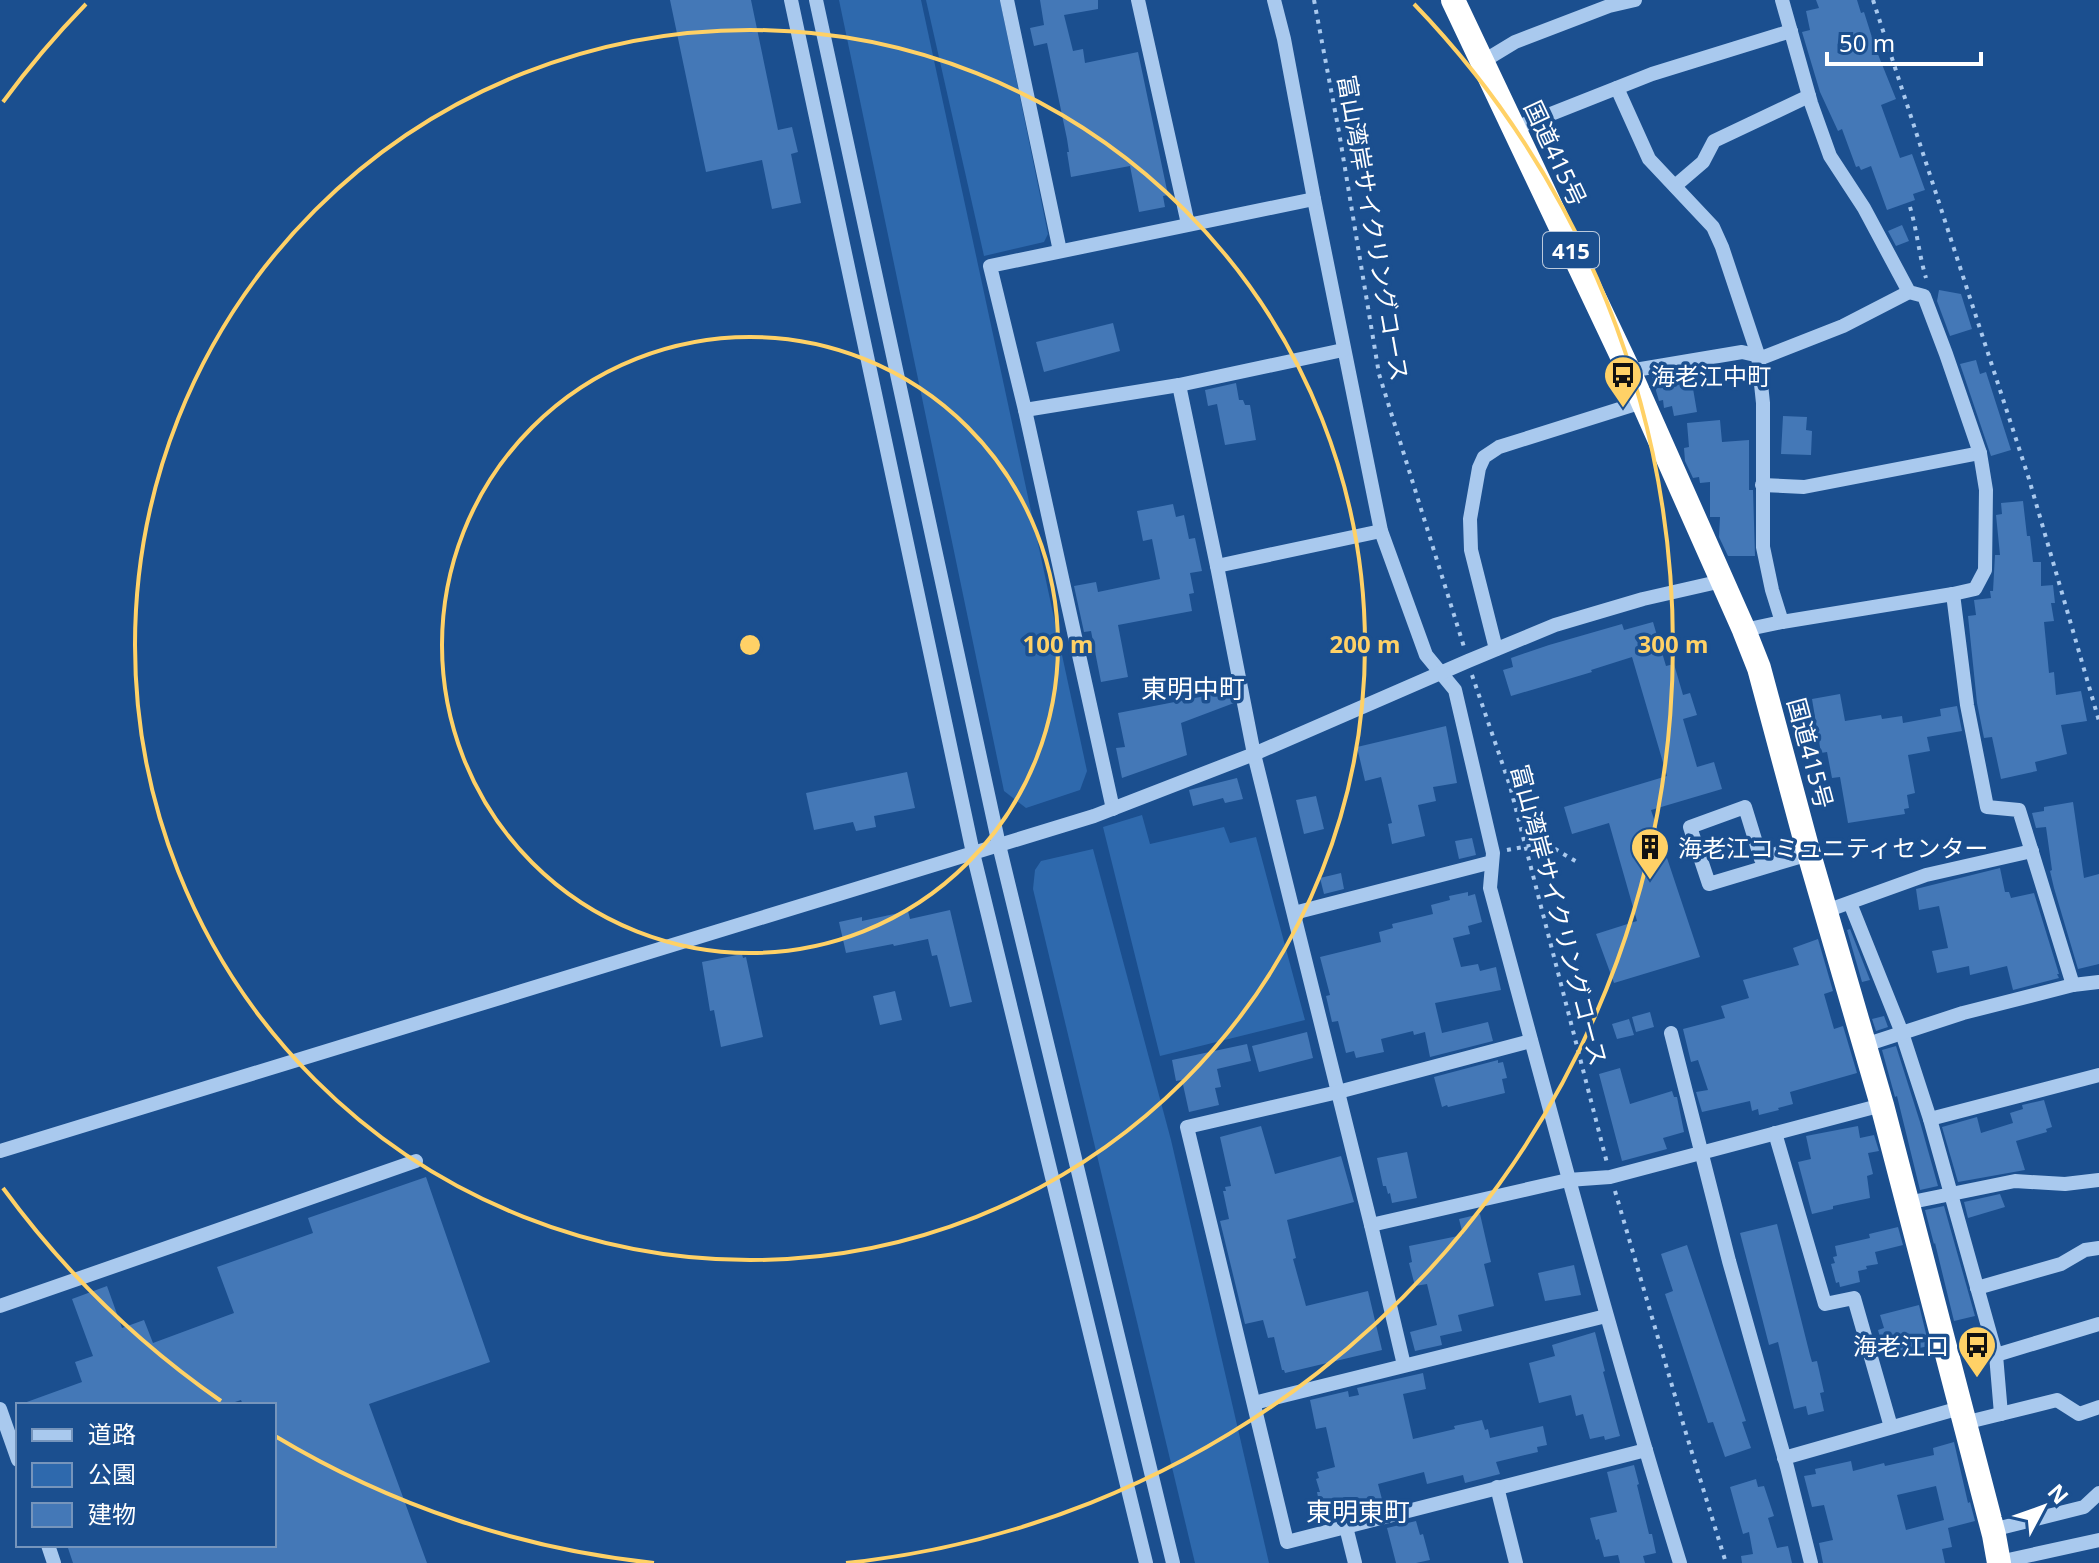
<svg xmlns="http://www.w3.org/2000/svg" width="2099" height="1563" font-family="'Noto Sans','Noto Sans JP',sans-serif">
	<rect width="100%" height="100%" fill="#1b4f8f"/>
	<g fill="#2e69ad">
		<polygon points="839,0 921,0 1087,771 1080,790 1026,808 1004,791"/>
		<polygon points="926,0 1000,0 1048,234 1044,242 984,256"/>
		<polygon points="1142,815 1150,844 1224,827 1230,843 1256,837 1305,1020 1160,1056 1103,827"/>
		<polygon points="1093,849 1171,1140 1269,1563 1195,1563 1033,889 1035,870 1041,861"/>
	</g>
	<g fill="#4478b7" fill-rule="evenodd">
		<polygon points="670,0 751,0 778,130 792,127 798,152 791,154 801,203 772,209 762,160 706,172"/>
		<polygon points="1040,0 1098,0 1098,9 1064,15 1073,51 1083,49 1085,63 1138,52 1168,195 1163,196 1165,207 1139,212 1130,166 1071,177 1067,152 1069,152 1067,139 1047,43 1034,46 1030,28 1044,25"/>
		<polygon points="1816,0 1857,0 1861,13 1864,12 1875,47 1896,99 1881,105 1900,158 1912,154 1925,190 1913,194 1915,200 1887,210 1871,166 1861,170 1859,166 1856,167 1842,129 1838,131 1820,92 1802,32 1810,30 1806,11 1819,8"/>
		<polygon points="1902,225 1909,241 1896,246 1888,231"/>
		<polygon points="1939,290 1961,294 1972,329 1950,336 1937,301"/>
		<polygon points="1113,323 1120,351 1044,372 1036,342"/>
		<polygon points="1976,360 1980,374 1986,372 2011,450 1991,456 1960,364"/>
		<polygon points="1690,371 1697,412 1674,416 1672,406 1664,408 1663,400 1659,401 1652,377"/>
		<polygon points="1236,383 1239,400 1243,400 1245,405 1250,405 1256,440 1225,445 1217,404 1208,406 1205,390"/>
		<polygon points="1783,416 1807,417 1806,430 1812,431 1811,455 1781,454"/>
		<polygon points="1720,420 1722,442 1749,440 1749,490 1753,490 1755,556 1728,556 1719,537 1720,517 1710,517 1710,482 1700,483 1699,477 1693,478 1685,461 1684,448 1689,447 1687,423"/>
		<polygon points="2023,501 2027,536 2030,536 2033,562 2041,562 2041,586 2053,585 2055,603 2051,603 2054,621 2044,622 2049,673 2054,672 2056,695 2081,691 2087,721 2061,725 2067,754 2035,762 2037,771 2001,779 1992,737 1984,738 1977,703 1968,616 1976,615 1974,600 1991,598 1990,591 1993,591 1995,555 2000,555 1996,515 2002,514 2001,503"/>
		<polygon points="1173,504 1176,517 1184,515 1189,539 1195,538 1202,571 1190,573 1194,593 1189,594 1192,611 1118,625 1128,677 1101,682 1091,631 1084,632 1074,586 1096,582 1098,592 1160,579 1152,539 1143,541 1137,511"/>
		<polygon points="1653,622 1666,666 1674,664 1683,695 1690,693 1697,715 1683,719 1697,767 1714,762 1722,789 1651,810 1700,957 1614,983 1596,934 1637,921 1609,823 1572,834 1564,807 1667,776 1632,657 1591,670 1592,672 1511,696 1503,670 1513,667 1511,658 1549,645 1622,624 1624,630"/>
		<polygon points="1231,691 1234,703 1181,723 1187,755 1122,778 1116,748 1125,747 1118,713"/>
		<polygon points="1840,694 1845,721 1881,715 1882,719 1902,716 1903,723 1941,716 1940,709 1957,706 1962,731 1927,737 1930,751 1908,755 1915,793 1907,795 1909,808 1904,809 1905,814 1848,823 1840,777 1832,778 1827,752 1821,753 1812,699"/>
		<polygon points="1446,726 1457,783 1433,787 1436,801 1418,805 1425,836 1392,844 1388,824 1392,823 1381,777 1365,781 1357,747"/>
		<polygon points="907,772 915,808 874,816 876,827 856,831 853,822 814,830 806,793"/>
		<polygon points="1237,778 1243,799 1225,803 1223,798 1193,806 1189,790"/>
		<polygon points="1316,796 1324,829 1304,834 1296,800"/>
		<polygon points="2073,802 2084,878 2099,874 2099,964 2078,969 2054,888 2050,871 2052,870 2046,827 2036,828 2032,813 2044,811 2044,807"/>
		<polygon points="1472,838 1476,855 1459,859 1455,841"/>
		<polygon points="2000,868 2005,892 2009,892 2011,898 2034,893 2059,974 2057,974 2059,978 2013,990 2007,966 1970,975 1969,966 1937,973 1932,951 1948,948 1939,906 1919,910 1916,889"/>
		<polygon points="1341,873 1344,889 1324,894 1320,878"/>
		<polygon points="1468,892 1468,896 1475,894 1482,922 1468,926 1470,934 1453,938 1461,967 1478,964 1480,971 1496,967 1501,990 1435,1003 1442,1033 1488,1022 1493,1041 1430,1057 1425,1032 1414,1035 1413,1031 1381,1039 1384,1052 1356,1058 1354,1051 1346,1053 1338,1021 1332,1022 1326,996 1330,995 1320,957 1381,942 1379,932 1393,928 1392,924 1433,914 1431,905 1450,900 1449,896"/>
		<polygon points="950,910 972,1002 950,1007 937,955 932,956 928,939 894,946 893,944 846,953 839,922 862,917 862,921 908,911 910,919"/>
		<polygon points="1850,929 1870,980 1862,982 1847,930"/>
		<polygon points="1818,939 1833,991 1824,994 1834,1029 1843,1026 1857,1073 1790,1092 1793,1104 1778,1108 1779,1110 1759,1115 1758,1109 1752,1111 1750,1101 1702,1112 1696,1092 1708,1090 1698,1060 1691,1062 1683,1029 1725,1018 1721,1006 1749,998 1743,980 1799,965 1793,948"/>
		<polygon points="742,954 743,958 746,957 763,1037 721,1047 714,1010 710,1011 702,962"/>
		<polygon points="895,991 902,1020 880,1025 873,996"/>
		<polygon points="1650,1012 1654,1027 1636,1032 1632,1017"/>
		<polygon points="1884,1016 1888,1027 1876,1031 1872,1019"/>
		<polygon points="1629,1019 1634,1035 1617,1039 1612,1024"/>
		<polygon points="1307,1032 1313,1058 1259,1072 1252,1046"/>
		<polygon points="1247,1044 1251,1061 1217,1069 1221,1087 1215,1088 1219,1105 1189,1112 1182,1080 1176,1081 1172,1060"/>
		<polygon points="1896,1046 1920,1122 1938,1186 1920,1190 1897,1096 1895,1097 1882,1050"/>
		<polygon points="1498,1060 1498,1063 1503,1062 1507,1078 1502,1079 1505,1093 1448,1107 1447,1105 1442,1107 1434,1077"/>
		<polygon points="1620,1068 1630,1104 1672,1091 1674,1097 1677,1097 1684,1132 1663,1138 1667,1149 1622,1161 1599,1074"/>
		<polygon points="2044,1100 2052,1127 2046,1129 2047,1132 2016,1141 2025,1170 1958,1182 1942,1127 1977,1117 1981,1133 2013,1123 2010,1113 2023,1109 2022,1105"/>
		<polygon points="1261,1126 1275,1174 1341,1156 1354,1202 1287,1220 1296,1258 1293,1259 1306,1306 1368,1291 1382,1350 1285,1373 1284,1370 1282,1370 1274,1337 1268,1338 1263,1320 1245,1324 1220,1221 1229,1219 1223,1191 1226,1191 1225,1187 1231,1186 1220,1137"/>
		<polygon points="1858,1126 1860,1138 1874,1135 1879,1151 1868,1153 1873,1174 1867,1176 1870,1198 1833,1206 1833,1209 1812,1214 1798,1162 1811,1159 1806,1136"/>
		<polygon points="1407,1152 1417,1198 1392,1203 1390,1193 1388,1194 1386,1186 1383,1186 1377,1158"/>
		<polygon points="426,1177 490,1362 369,1404 427,1563 73,1563 67,1545 274,1545 274,1405 243,1405 241,1400 226,1405 24,1405 24,1403 82,1382 75,1362 93,1356 72,1299 107,1286 122,1328 144,1320 153,1343 234,1313 217,1267 313,1233 308,1218"/>
		<polygon points="2000,1194 2005,1207 1968,1218 1964,1202"/>
		<polygon points="1944,1206 1975,1316 1954,1321 1935,1243 1934,1244 1925,1210"/>
		<polygon points="1480,1214 1491,1262 1484,1264 1494,1306 1458,1315 1462,1331 1440,1336 1442,1345 1415,1351 1410,1332 1437,1325 1427,1284 1415,1286 1409,1263 1412,1262 1409,1246 1463,1235 1459,1219"/>
		<polygon points="1777,1224 1810,1355 1812,1362 1817,1361 1824,1392 1820,1393 1824,1411 1808,1415 1806,1406 1794,1409 1778,1342 1769,1345 1740,1233"/>
		<polygon points="1898,1227 1903,1245 1875,1252 1878,1264 1866,1266 1867,1269 1858,1271 1860,1282 1840,1287 1839,1282 1836,1283 1831,1264 1835,1263 1833,1257 1837,1256 1835,1246 1870,1238 1869,1234"/>
		<polygon points="1687,1245 1746,1421 1742,1422 1751,1448 1725,1457 1713,1422 1708,1423 1665,1294 1673,1291 1661,1254"/>
		<polygon points="1574,1265 1581,1295 1545,1301 1538,1273"/>
		<polygon points="1919,1305 1929,1346 1885,1355 1878,1330 1884,1328 1880,1315"/>
		<polygon points="1595,1332 1605,1371 1603,1372 1620,1436 1605,1440 1604,1436 1590,1439 1583,1414 1576,1416 1571,1395 1539,1403 1529,1363 1555,1356 1552,1345"/>
		<polygon points="1423,1373 1426,1389 1403,1394 1413,1439 1455,1429 1454,1426 1482,1420 1485,1430 1488,1429 1490,1438 1543,1426 1547,1445 1537,1447 1538,1452 1496,1462 1500,1474 1465,1483 1463,1475 1427,1484 1424,1472 1378,1484 1384,1507 1355,1513 1354,1508 1343,1511 1342,1507 1321,1512 1317,1492 1320,1492 1316,1479 1319,1478 1317,1472 1335,1467 1326,1427 1316,1429 1310,1400 1348,1391 1349,1397 1359,1395 1357,1388"/>
		<path d="M1954,1442L1968,1503L1970,1502L1975,1521L1948,1528L1952,1547L1942,1549L1945,1563H1823L1819,1543L1833,1540L1824,1505L1812,1507L1804,1476L1816,1474L1815,1469L1851,1461L1853,1471L1884,1463L1885,1466L1934,1455L1933,1448ZM1936,1486L1944,1520L1906,1530L1897,1495Z"/>
		<polygon points="1634,1465 1639,1484 1637,1485 1649,1534 1652,1534 1656,1553 1643,1556 1645,1563 1620,1563 1618,1555 1604,1557 1599,1539 1596,1540 1590,1518 1617,1512 1607,1472"/>
		<polygon points="1756,1479 1758,1487 1764,1486 1774,1516 1768,1518 1777,1548 1788,1546 1792,1563 1742,1563 1741,1556 1753,1554 1749,1532 1743,1534 1730,1487"/>
		<polygon points="1416,1521 1420,1535 1423,1534 1430,1560 1416,1563 1396,1563 1387,1528"/>
	</g>
	<g fill="none" stroke-linecap="round" stroke-linejoin="round">
		<g stroke="#a9c9ee" stroke-width="4" stroke-dasharray="4 6" stroke-linecap="butt">
			<polyline points="1314,0 1339,132 1379,374 1464,647"/>
			<polyline points="1873,0 2029,479 2099,721"/>
			<path d="M1910,207C1917,230 1919,255 1926,278"/>
			<polyline points="1472,675 1510,786 1607,1163"/>
			<polyline points="1507,850 1545,843 1577,862"/>
			<polyline points="1615,1191 1685,1430 1726,1563"/>
		</g>
		<g stroke="#a9c9ee" stroke-width="14">
			<polyline points="791,0 973,853 1146,1563"/>
			<polyline points="816,0 999,845 1173,1563"/>
			<polyline points="1007,0 1060,251"/>
			<polyline points="1138,0 1188,224"/>
			<path d="M1274,0L1284,39L1314,199L1381,531L1426,655L1455,690L1493,853L1490,888C1551,1114 1611,1340 1680,1563"/>
			<polyline points="1482,62 1515,42 1609,6 1635,0"/>
			<polyline points="1617,88 1649,159 1713,227 1722,247 1758,355 1763,403 1763,547 1772,590 1782,622"/>
			<polyline points="1513,129 1652,74 1791,31"/>
			<polyline points="1675,186 1703,162 1714,141 1809,96"/>
			<polyline points="1629,371 1742,352 1764,357 1843,326 1909,292"/>
			<polyline points="1179,385 1217,566 1254,754 1371,1225 1404,1365"/>
			<polyline points="1025,410 1179,385 1343,350"/>
			<polyline points="1762,485 1804,487 1980,453"/>
			<polyline points="1217,566 1381,531"/>
			<polyline points="1953,594 1967,705 1987,807 2019,810 2073,985"/>
			<polyline points="1744,630 1782,622 1953,594 1975,589 1985,570 1986,490 1980,453 1946,354 1924,296 1909,292 1864,208 1830,156 1811,103 1782,0"/>
			<polyline points="1496,649 1471,550 1470,519 1479,468 1484,457 1499,447 1642,402"/>
			<polyline points="1113,809 1025,410 990,266 1314,199"/>
			<polyline points="1806,844 1761,859 1745,807 1690,827 1709,884 1809,854"/>
			<polyline points="1850,903 1902,1033 1930,1119 1996,1355 2001,1414"/>
			<polyline points="1826,911 1926,875 2032,851"/>
			<polyline points="1294,913 1492,862"/>
			<polyline points="1671,1033 1729,1261 1787,1467 1811,1563"/>
			<polyline points="1531,1041 1338,1092 1187,1127 1287,1542 1646,1450"/>
			<polyline points="1865,1045 1963,1013 2073,985 2099,982"/>
			<polyline points="1930,1119 2099,1075"/>
			<polyline points="1775,1133 1825,1304 1854,1298 1891,1427"/>
			<polyline points="0,1151 1094,816 1254,754 1468,661 1555,625 1643,599 1722,581"/>
			<polyline points="1907,1203 2015,1181 2065,1184 2099,1180"/>
			<polyline points="1371,1225 1568,1180 1610,1177 1882,1105"/>
			<polyline points="1977,1288 2061,1264 2085,1250 2099,1248"/>
			<polyline points="0,1306 416,1161"/>
			<polyline points="1996,1355 2099,1324"/>
			<polyline points="1254,1403 1606,1316"/>
			<polyline points="0,1409 18,1460"/>
			<polyline points="1964,1423 2057,1400 2079,1414 2099,1407"/>
			<polyline points="1784,1458 1960,1408"/>
			<polyline points="1497,1487 1516,1563"/>
			<polyline points="1346,1527 1355,1563"/>
			<polyline points="1992,1530 2084,1507 2099,1493"/>
			<polyline points="48,1545 54,1563"/>
			<polyline points="1999,1562 2099,1540"/>
		</g>
		<polyline stroke="#fff" stroke-width="24" points="1453,0 1629,371 1744,630 1759,668 1809,854 1882,1105 1994,1535 1999,1563"/>
	</g>
	<g fill="none" stroke="#ffd166" stroke-width="4">
		<circle cx="750" cy="645" r="308"/>
		<circle cx="750" cy="645" r="615"/>
		<path d="M654 1563A923 923 0 0 1 275 1436M221 1401A923 923 0 0 1 3 1188M3 102A923 923 0 0 1 86 4M1414 4A923 923 0 0 1 846 1563"/>
	</g>
	<defs>
		<g id="bus-pin" transform="scale(2)"><path d="M0 17L-7.5 6A9.5 9.5 0 1 1 7.5 6Z" fill="#ffd166" stroke="#1b4f8f"/><path d="M-5-6H5V4H4V6H2V4H-2V6H-4V4H-5ZM-3.5-4V0h7V-4ZM-3.5 1.2v1.5H-2V1.2ZM2 1.2v1.5H3.5V1.2Z" fill="#111"/></g>
		<g id="building-pin" transform="scale(2)"><path d="M0 17L-7.5 6A9.5 9.5 0 1 1 7.5 6Z" fill="#ffd166" stroke="#1b4f8f"/><path d="M-4-6H4V6H1V3H-1V6H-4ZM-2.5-4.3h1.7v1.8h-1.7ZM.8-4.3h1.7v1.8H.8ZM-2.5-1h1.7V.8h-1.7ZM.8-1h1.7V.8H.8Z" fill="#111"/></g>
	</defs>
	<g fill-rule="evenodd">
		<use href="#bus-pin" x="1623" y="375"/>
		<use href="#building-pin" x="1650" y="847"/>
		<use href="#bus-pin" x="1977" y="1345"/>
	</g>
	<g text-anchor="middle" dominant-baseline="central" stroke-width="7" stroke-linejoin="round" paint-order="stroke">
		<rect fill="#1b4f8f" stroke="#bbcadd" stroke-width="2" x="1543" y="232" width="56" height="36" rx="6"/>
		<g font-size="22" font-weight="bold" fill="#fff">
			<text x="1571" y="250">415</text>
		</g>
		<g font-size="24" fill="#fff" stroke="#1b4f8f">
			<text transform="translate(1556 153) rotate(65)">国道415号</text>
			<text transform="translate(1374 228) rotate(80)">富山湾岸サイクリングコース</text>
			<text transform="translate(1811 753) rotate(75)">国道415号</text>
			<text transform="translate(1560 915) rotate(75)">富山湾岸サイクリングコース</text>
		</g>
		<g font-size="24" fill="#fff" stroke="#1b4f8f" text-anchor="start">
			<text x="1651" y="375">海老江中町</text>
			<text x="1678" y="847">海老江コミュニティセンター</text>
			<text x="1949" y="1345" text-anchor="end">海老江口</text>
		</g>
		<g font-size="26" fill="#fff" stroke="#1b4f8f">
			<text x="1193" y="688">東明中町</text>
			<text x="1358" y="1511">東明東町</text>
		</g>
	</g>
	<circle cx="750" cy="645" r="12" fill="#ffd166" stroke="#1b4f8f" stroke-width="4"/>
	<g font-size="24" text-anchor="middle" font-weight="bold" fill="#ffd166" stroke="#1b4f8f" stroke-width="7" stroke-linejoin="round" paint-order="stroke">
		<text x="1058" y="653">100 m</text>
		<text x="1365" y="653">200 m</text>
		<text x="1673" y="653">300 m</text>
	</g>
	<rect x="16" y="1403" width="260" height="144" fill="#1b4f8f" stroke="#7695bc" stroke-width="2"/>
	<rect x="32" y="1429" width="40" height="12" fill="#a9c9ee" stroke="#7695bc" stroke-width="2"/>
	<text x="88" y="1443" font-size="24" fill="#ffffff">道路</text>
	<rect x="32" y="1463" width="40" height="24" fill="#2e69ad" stroke="#7695bc" stroke-width="2"/>
	<text x="88" y="1483" font-size="24" fill="#ffffff">公園</text>
	<rect x="32" y="1503" width="40" height="24" fill="#4478b7" stroke="#7695bc" stroke-width="2"/>
	<text x="88" y="1523" font-size="24" fill="#ffffff">建物</text>
	<g transform="translate(2043 1507) rotate(49)" stroke="#1b4f8f" stroke-width="6" paint-order="stroke">
	<path d="M0-6L14 30L0 20L-14 30Z" fill="#ffffff"/>
	<text y="-12" font-size="22" font-weight="bold" text-anchor="middle" fill="#ffffff">N</text>
	</g>
	<path d="M1827 52v12h154v-12" fill="none" stroke="#ffffff" stroke-width="4"/>
	<text x="1839" y="52" font-size="24" fill="#ffffff" stroke="#1b4f8f" stroke-width="6" paint-order="stroke">50 m</text>
</svg>
